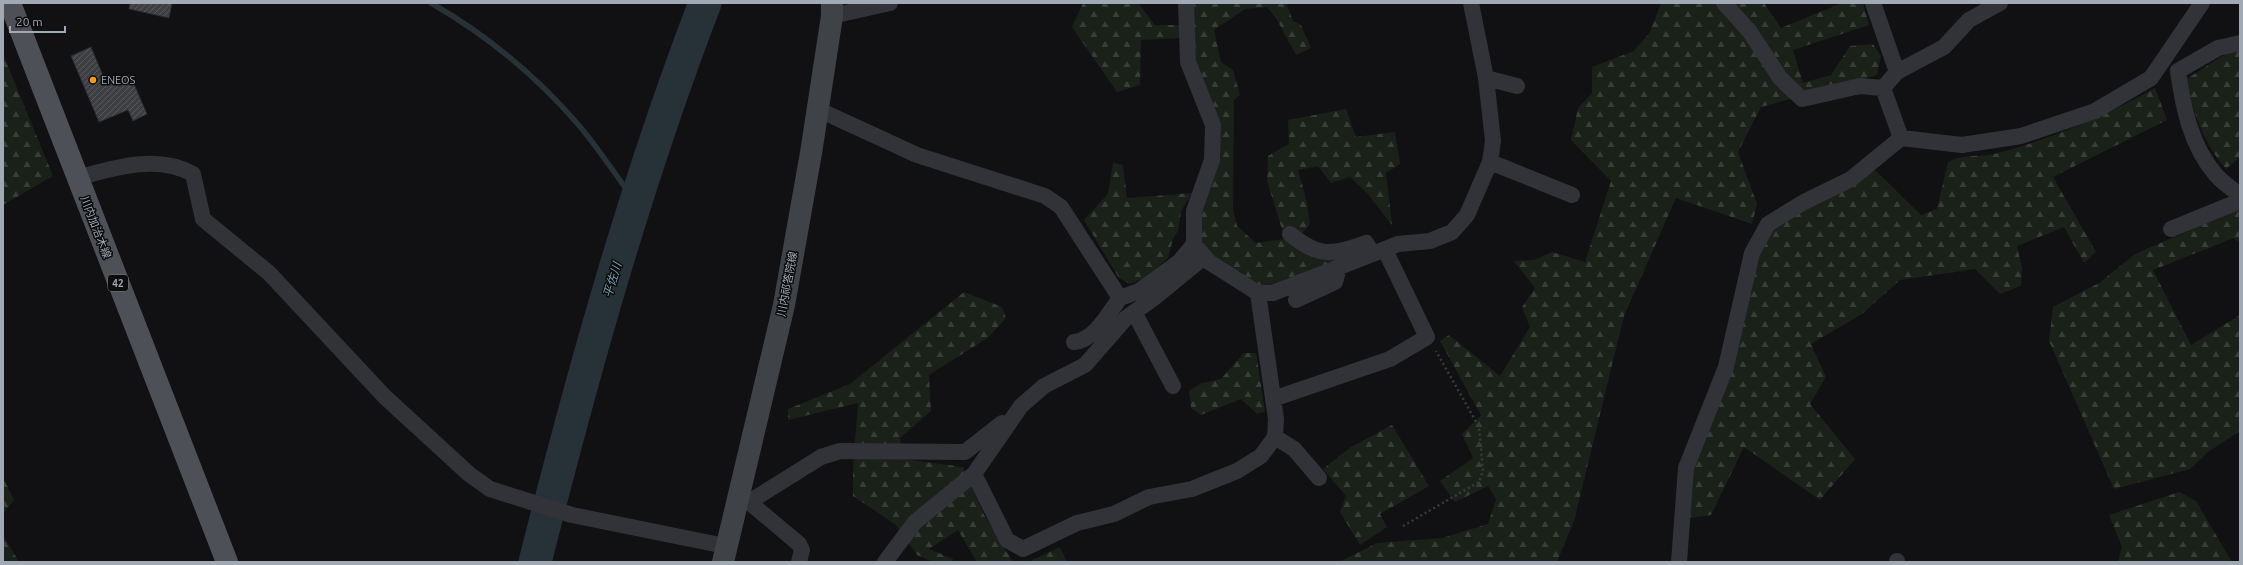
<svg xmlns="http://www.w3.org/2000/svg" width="2243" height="565" viewBox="0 0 2243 565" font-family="Ubuntu,'Noto Sans JP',sans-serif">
<defs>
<pattern id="forest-firs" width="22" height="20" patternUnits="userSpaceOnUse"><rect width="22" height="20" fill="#192119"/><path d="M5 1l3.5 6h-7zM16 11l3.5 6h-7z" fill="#373e38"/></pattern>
<pattern id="building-hatch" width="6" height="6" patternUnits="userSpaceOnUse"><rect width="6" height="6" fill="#3d3f43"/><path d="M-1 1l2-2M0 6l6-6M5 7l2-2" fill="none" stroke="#56585c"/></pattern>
</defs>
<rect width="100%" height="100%" fill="#111113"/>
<!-- forest -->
<path fill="url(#forest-firs)" d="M1083,3h55l17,22h26l1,13 -41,2 -1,45 -23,7 -45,-65z
M1190,3h96l7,18 8,4 10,23 -15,7 -20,-37 -9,-11 -22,2 -31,21 7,32 12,8 7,25 -6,5 -1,109 4,17 19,17 29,-4 -18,-58 1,-25 21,-12 -1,-24 58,-11 10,28 39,-5 5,32 -14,9 6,52 -25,-32 -17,-16 -19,6 -13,-17 -20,4 9,33 3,21 -11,13 42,25 -81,27 -47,-29 -15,-18v-33l18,-50 -19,-90 -8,-59z
M1661,3h103l17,25 61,-25h21l6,22 -76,25 10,33 28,-8 19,-29 23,-2 8,12 -4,19 -116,32 -23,45 19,52 -5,20 -76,-26 -52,118 -50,205 -17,41h-218l38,-19 65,-5 46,-14 8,-25 -8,-13 -33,16 -15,-21 33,-23 -11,-24 19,-19 -41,-74 9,-6 51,41 30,-49 -8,-20 13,-19 -21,-27 20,-1 18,-8 33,10 26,-81 -40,-41 7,-32 14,-15v-26l42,-16 16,-19z
M2240,50v107l-14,12c-23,-26 -32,-57 -41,-89l42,-27z
M3,54l50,122 -50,29z
M2155,88l12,32 -114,57 43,75 -12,11 -20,-36 -47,19 5,22 -1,18 -21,8 -25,-25 -75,11 -38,34 -51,30 15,33 -16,27 45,55 -35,41 -76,-53 -33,68 -22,3 4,-50 65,-211 15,-29 102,-58 46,45 16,-6 11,-47c17,-9 32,-4 50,-9 56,-15 107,-37 157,-65z
M1113,163l10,2 4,33 65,-5 -11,18 -3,20 -5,8 -5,19 -21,19 -17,7 -11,-6 -35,-58 24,-26z
M2240,208v35l-6,-5 -81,32 38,75 49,-30v116l-32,21 -18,17 -76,20 -65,-148 4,-34 46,-24 36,-29z
M964,292l38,15 4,11 -17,19 -60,38 2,36 -31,27 3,21 60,8 21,48 29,47h-36l-19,-32 -29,19 24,10 -1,3h-19l-16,-7 -21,-30 -43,-29v-27l5,-66 -70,17v-11l62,-25z
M1244,353h12l9,58 -8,3 -16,-15 -40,16 -10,-7 -2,-17 13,-8 19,-4z
M1392,425l37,61 -49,28 7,13 -27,18 -20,-33 6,-16 -23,-27 28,-22z
M3,477l11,23 -11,14z
M2179,492l17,9 36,61h-114l4,-15 -13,-32z
M3,535l16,27h-16z
M1060,547l7,15h-39z"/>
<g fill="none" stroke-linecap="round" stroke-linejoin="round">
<!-- stream -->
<path stroke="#263237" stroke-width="5.5" d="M431,3c54,31 104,72 145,119 22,25 40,54 60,80"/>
<!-- river -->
<path stroke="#263237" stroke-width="33" d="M535,562c48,-189 100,-377 170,-559"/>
</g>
<!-- building -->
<path fill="url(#building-hatch)" stroke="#2b2b2f" d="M130,3h42l-3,15 -40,-9z
M91,47l16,38 23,-10 17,39 -14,7 -5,-11 -29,12 -28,-66z"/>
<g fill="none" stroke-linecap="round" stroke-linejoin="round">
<!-- path -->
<path stroke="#373a3f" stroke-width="2.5" stroke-dasharray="2 3" stroke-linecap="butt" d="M1403,526l76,-44 4,-11 -4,-44 -43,-76"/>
<!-- street -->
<path stroke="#323338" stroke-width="16" d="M1471,3l15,75 31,8
M1724,3l26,29 30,46 22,21 58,-13 23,2 18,50
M1873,3l24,69
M832,16l58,-13
M2240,43l-22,5 -40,23c5,37 13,75 38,104 7,8 16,14 24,20
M1486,78l7,63 -3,21 82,33
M1883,88l14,-16 47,-25 25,-27 31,-17
M817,109l100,46 128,41 16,11 59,91 19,-7 40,-29 15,-18v-33l18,-51 1,-35 -25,-63 -2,-59
M77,178c37,-10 79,-24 116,-4l10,45 66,54 116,124 84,77 21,15 82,26 153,31
M2171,229l69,-28
M1290,234c29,24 42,21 76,9l7,11
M1198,249l11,13 49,31h15l125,-49 32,-3 22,-9 15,-17 23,-53
M1204,257l-50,41 -28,20 -41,47 -41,21 -23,20 -47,68 33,66 16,9 54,-26 37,-9 35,-17 43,-8 45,-18 24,-15 14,-19 1,-18 -18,-126
M1296,300l39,-18 4,-14
M1134,312l39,74
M1074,342c21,-2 34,-28 46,-44
M1273,399l117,-40 37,-22 -42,-87
M1275,437l19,12 25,29
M736,501l13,1 72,-45 19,-6 125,1 37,-29
M749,502l50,42 3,6 -3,12
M1897,561v1
M885,562l30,-40 59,-48
M1679,562l7,-94 40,-101 26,-114 16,-29 36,-22 47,-23 50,-41 61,7 59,-9 74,-25 56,-33 51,-75"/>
<!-- secondary -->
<path stroke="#3f4348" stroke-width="22" d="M723,562l61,-257 27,-152 21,-137v-13"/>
<!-- primary -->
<path stroke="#4d5157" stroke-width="22" d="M10,3l217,559"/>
</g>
<!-- markers -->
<circle fill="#ff981c" stroke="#0c0c0d" stroke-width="1.5" cx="93" cy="80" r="4"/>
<g text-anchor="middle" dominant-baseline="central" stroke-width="3" stroke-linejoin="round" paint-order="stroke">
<!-- shield labels -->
<rect fill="#0c0c0d" stroke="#747a83" stroke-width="1" x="108" y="275" width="20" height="16" rx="3"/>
<g font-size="10" font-weight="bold" fill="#a1a9b5">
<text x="118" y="283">42</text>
</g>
<!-- poi labels -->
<g font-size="11" fill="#a1a9b5" stroke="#0c0c0d" text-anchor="start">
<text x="101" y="80">ENEOS</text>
</g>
<!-- street labels -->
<g font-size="11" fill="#a1a9b5" stroke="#0c0c0d">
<text transform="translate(96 227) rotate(69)">川内加治木線</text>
<text transform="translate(787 284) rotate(-79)">川内祁答院線</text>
</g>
<!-- water labels -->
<g font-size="12" font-style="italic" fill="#749db3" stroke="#0c0c0d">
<text transform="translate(612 280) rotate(-73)">平佐川</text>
</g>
</g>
<!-- border -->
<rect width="2243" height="565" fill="none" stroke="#a1a9b5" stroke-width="8"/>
<!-- scale -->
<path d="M10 26v6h55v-6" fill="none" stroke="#a1a9b5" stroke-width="2"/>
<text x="16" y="26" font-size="12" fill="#a1a9b5" stroke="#0c0c0d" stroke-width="3" paint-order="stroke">20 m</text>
</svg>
